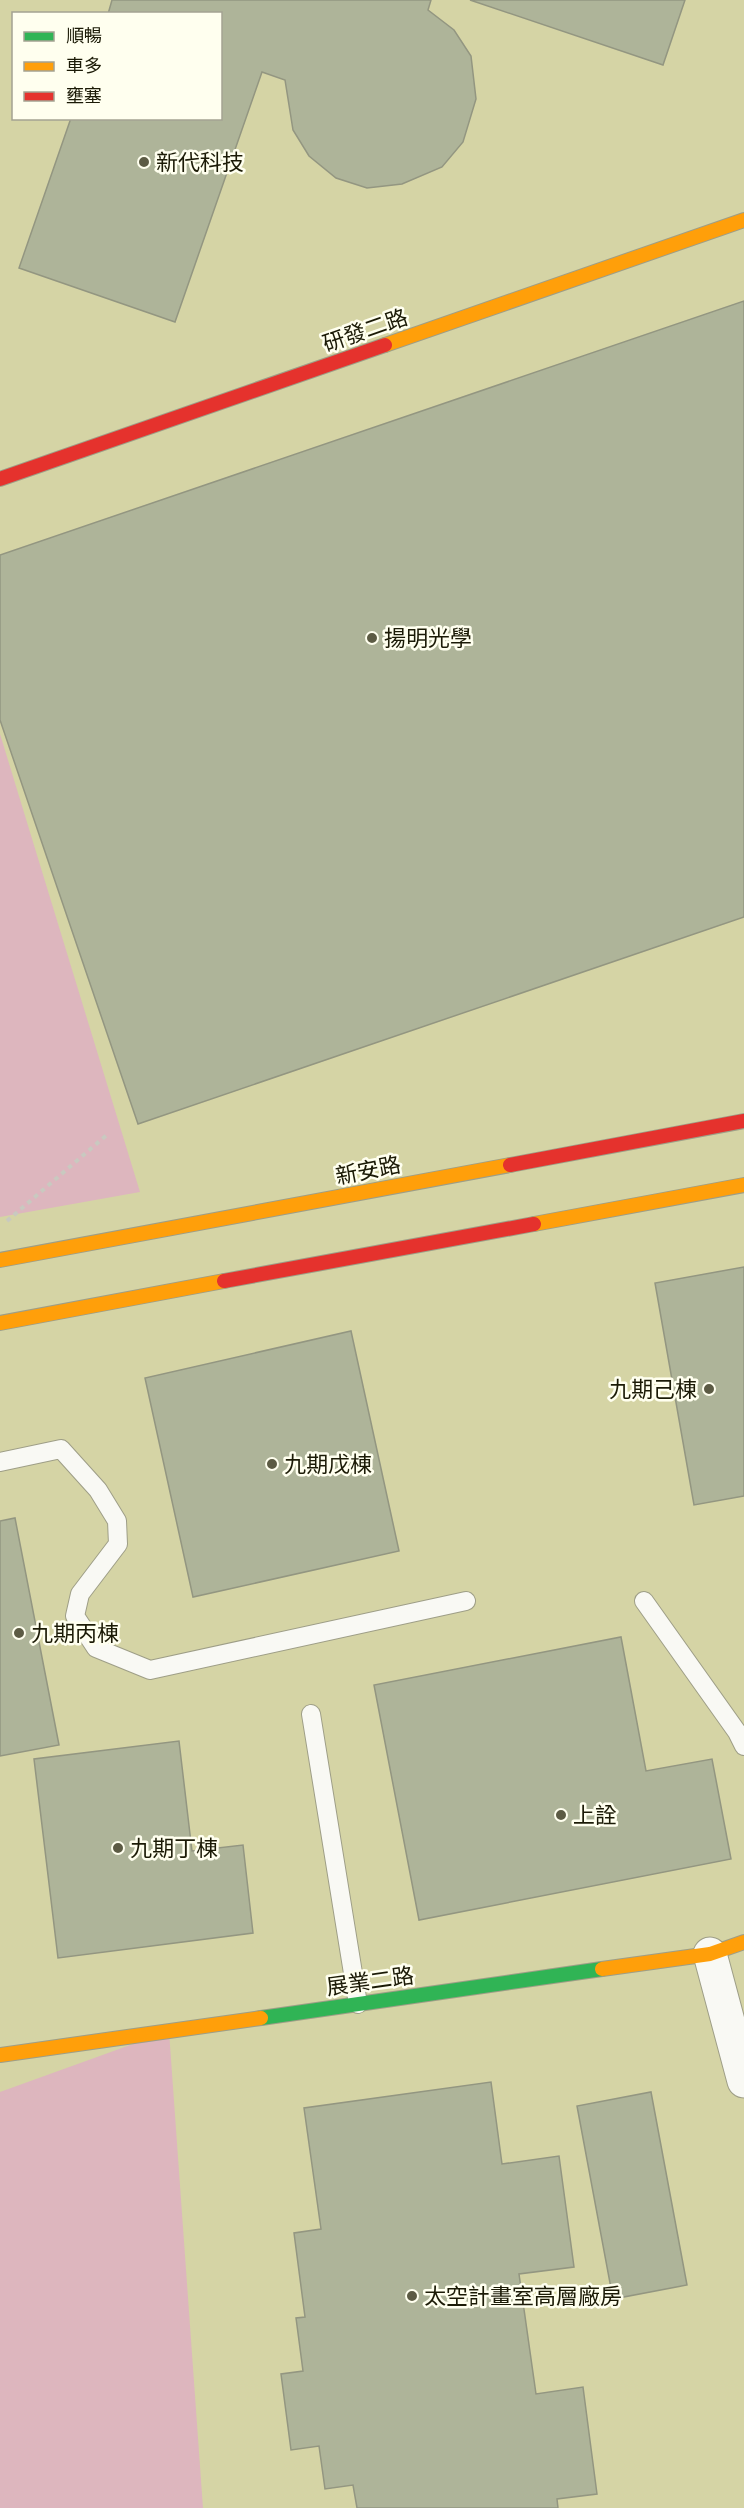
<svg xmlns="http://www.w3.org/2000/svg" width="744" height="2508" viewBox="0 0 744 2508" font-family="Jost,'Noto Sans TC',sans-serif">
<rect width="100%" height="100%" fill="#d4d4b7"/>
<!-- built -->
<path fill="#d5d4a5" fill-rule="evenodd" d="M0,0h744v2508h-744zM14,14h206v104h-206z"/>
<!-- green -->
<path fill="#ddb6be" d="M0,734l140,458 -140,25z
M169,2031l34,477h-203v-416z"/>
<!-- building -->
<path fill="#aeb499" stroke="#939681" stroke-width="1.5" d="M112,0h319l-3,10 26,20 17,26 5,43 -13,43 -21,25 -40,17 -35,4 -31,-10 -27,-22 -16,-26 -8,-50 -23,-8 -87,250 -156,-54 52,-150h149v-104h-112z
M470,0h215l-22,65z
M744,301v616l-606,207 -138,-404v-165z
M744,1267v229l-50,9 -39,-222z
M351,1331l48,220 -206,46 -48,-219z
M15,1518l44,227 -59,11v-235z
M621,1637l25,134 66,-12 19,100 -312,61 -45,-235z
M179,1741l13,110 51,-6 10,88 -195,25 -24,-199z
M491,2082l11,82 57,-8 15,111 -55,7 17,120 47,-7 14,107 -40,5 1,9h-201l-4,-23 -28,4 -6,-43 -28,4 -10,-76 22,-3 -7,-53 9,-1 -11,-84 27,-4 -17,-121z
M651,2092l36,193 -74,14 -36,-193z"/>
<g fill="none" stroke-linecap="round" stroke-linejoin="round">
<defs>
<path id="lane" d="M0,1462l61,-13 37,41 19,31 1,23 -38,50 -5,22 21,32 54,22 316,-69
M644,1601l93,131 7,14
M311,1714l47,290"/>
<path id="street" d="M710,1954l34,127"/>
<path id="fast" d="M261,2018l341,-49"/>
<path id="slow" d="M385,345l359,-125
M534,1224l210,-39
M0,1260l510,-95
M0,1323l224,-42
M602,1969l108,-15 34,-12
M0,2055l261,-37"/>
<path id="jam" d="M0,479l385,-134
M510,1165l234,-44
M224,1281l310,-57"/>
</defs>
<!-- lane casing -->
<use href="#lane" stroke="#9e9e87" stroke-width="20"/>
<!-- street casing -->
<use href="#street" stroke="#9e9e87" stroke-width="35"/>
<!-- fast casing -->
<use href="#fast" stroke="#9e9e87" stroke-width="16"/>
<!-- slow casing -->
<use href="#slow" stroke="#9e9e87" stroke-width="16"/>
<!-- jam casing -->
<use href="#jam" stroke="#9e9e87" stroke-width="16"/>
<!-- path -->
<path stroke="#c9c9c0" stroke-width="4" stroke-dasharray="4.5 4.5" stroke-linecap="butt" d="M7,1221l102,-88"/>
<!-- lane -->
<use href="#lane" stroke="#f9f9f4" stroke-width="18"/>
<!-- street -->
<use href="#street" stroke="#f9f9f4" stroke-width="33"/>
<!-- fast -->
<use href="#fast" stroke="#30b455" stroke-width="14"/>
<!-- slow -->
<use href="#slow" stroke="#ff9f0a" stroke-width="14"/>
<!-- jam -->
<use href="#jam" stroke="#e5322d" stroke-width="14"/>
</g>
<!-- markers -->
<g fill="#5c5b44" stroke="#ffffef" stroke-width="2">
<circle cx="144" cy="162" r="6"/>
<circle cx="372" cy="638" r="6"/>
<circle cx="709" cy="1389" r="6"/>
<circle cx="272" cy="1464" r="6"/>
<circle cx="19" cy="1633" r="6"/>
<circle cx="561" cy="1815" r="6"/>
<circle cx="118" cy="1848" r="6"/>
<circle cx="412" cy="2296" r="6"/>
</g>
<g text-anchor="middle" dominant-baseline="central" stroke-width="5" stroke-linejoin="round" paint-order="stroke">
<!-- poi labels -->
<g font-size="22" fill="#1b1a06" stroke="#ffffef" text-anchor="start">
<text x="156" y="162">新代科技</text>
<text x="384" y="638">揚明光學</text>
<text x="697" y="1389" text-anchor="end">九期己棟</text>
<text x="284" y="1464">九期戊棟</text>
<text x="31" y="1633">九期丙棟</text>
<text x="573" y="1815">上詮</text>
<text x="130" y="1848">九期丁棟</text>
<text x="424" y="2296">太空計畫室高層廠房</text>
</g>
<!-- street labels -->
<g font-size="22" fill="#1b1a06" stroke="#ffffef">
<text transform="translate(365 330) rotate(-19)">研發二路</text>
<text transform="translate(368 1170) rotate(-11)">新安路</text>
<text transform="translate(370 1981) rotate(-8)">展業二路</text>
</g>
</g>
<!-- legend -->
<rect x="12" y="12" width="210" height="108" fill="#ffffef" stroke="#a4a392" stroke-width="1.5"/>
<rect x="24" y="32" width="30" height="9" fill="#30b455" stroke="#a4a392" stroke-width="1.5"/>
<text x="66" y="42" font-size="18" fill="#1b1a06">順暢</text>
<rect x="24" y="62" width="30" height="9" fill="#ff9f0a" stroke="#a4a392" stroke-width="1.5"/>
<text x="66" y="72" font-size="18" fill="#1b1a06">車多</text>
<rect x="24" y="92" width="30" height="9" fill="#e5322d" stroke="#a4a392" stroke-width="1.5"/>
<text x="66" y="102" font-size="18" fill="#1b1a06">壅塞</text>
</svg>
